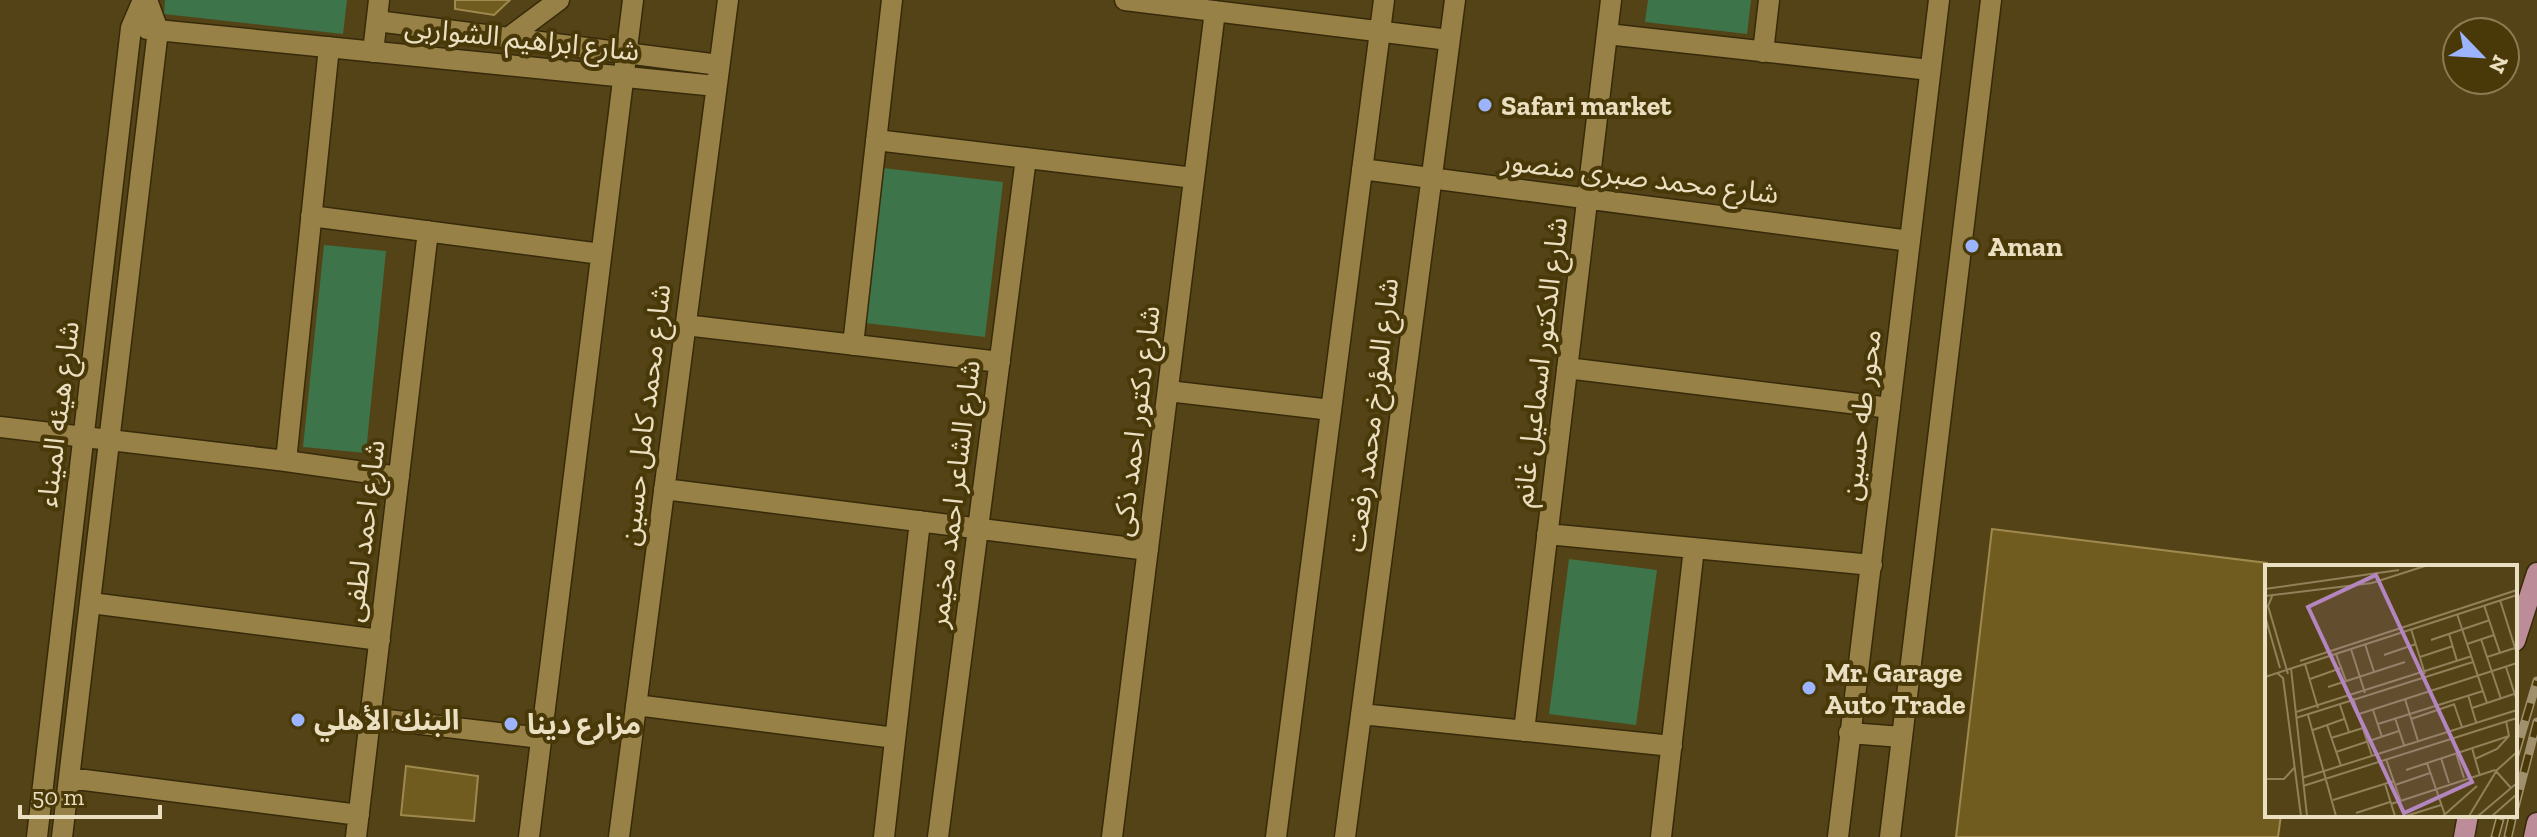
<svg xmlns="http://www.w3.org/2000/svg" width="2537" height="837" viewBox="0 0 2537 837" font-family="'Zilla Slab','Noto Sans Arabic',serif">
<rect width="100%" height="100%" fill="#544316"/>
<!-- green -->
<path fill="#3e7449" d="M165,0h182l-4,34 -179,-20z
M1648,0h103l-4,34 -102,-12z
M883,168l120,14 -18,155 -120,-14z
M324,245l62,6 -20,202 -63,-6z
M1569,559l88,11 -21,155 -87,-11z"/>
<!-- building -->
<path fill="#715c1f" stroke="#9f894e" stroke-width="2" d="M455,0h55l-16,15 -39,-6z
M1992,529l275,34v252h14l-3,22h-322z
M406,766l72,10 -4,45 -73,-6z"/>
<g fill="none" stroke-linecap="round" stroke-linejoin="round">
<defs>
<path id="minor" d="M1125,0l324,40
M377,21l342,44
M147,29l569,57
M1607,34l323,36
M508,38l51,-38
M373,52l6,-52
M1763,52l6,-52
M876,140l318,38
M1362,169l548,72
M311,216l290,38
M685,325l315,37
M853,345l39,-345
M1567,368l323,40
M1168,391l163,19
M0,427l286,34 113,16
M286,461l43,-414
M664,489l484,61
M1547,534l325,31
M91,603l289,37
M636,705l259,33
M1361,714l311,32
M370,718l171,20
M1524,731l87,-731
M1849,733l53,4
M69,778l290,37
M37,837l94,-809 12,-28
M62,837l96,-807 -11,-30
M356,837l72,-606
M529,837l104,-837
M619,837l109,-837
M884,837l36,-316
M938,837l88,-679
M1112,837l103,-826
M1276,837l108,-837
M1345,837l110,-837
M1661,837l33,-289
M1838,837l101,-837
M1890,837l101,-837"/>
<path id="major" d="M2515,641l22,-68
M2464,837l4,-22
M2534,837l3,-14"/>
</defs>
<!-- minor casing -->
<use href="#minor" stroke="#362a0a" stroke-width="23"/>
<!-- major casing -->
<use href="#major" stroke="#362a0a" stroke-width="23"/>
<!-- minor -->
<use href="#minor" stroke="#978146" stroke-width="20"/>
<!-- major -->
<use href="#major" stroke="#bc8c98" stroke-width="20"/>
<defs>
<path id="rail" d="M2515,755l22,-74
M2515,807l22,-85
M2495,837l6,-22
M2508,837l5,-22"/>
</defs>
<!-- rail casing -->
<use href="#rail" stroke="#a0916c" stroke-width="9"/>
<!-- rail -->
<use href="#rail" stroke="#493909" stroke-width="6" stroke-dasharray="18" stroke-linecap="butt"/>
</g>
<!-- markers -->
<g fill="#9bb4fd" stroke="#493909" stroke-width="3">
<circle cx="1485" cy="105" r="8"/>
<circle cx="1972" cy="246" r="8"/>
<circle cx="1809" cy="688" r="8"/>
<circle cx="298" cy="720" r="8"/>
<circle cx="511" cy="724" r="8"/>
</g>
<g text-anchor="middle" dominant-baseline="central" stroke-width="8" stroke-linejoin="round" paint-order="stroke">
<!-- street labels -->
<g font-size="28" fill="#ebdfc1" stroke="#493909">
<text transform="translate(522 39) rotate(6)">شارع ابراهيم الشواربى</text>
<text transform="translate(1640 177) rotate(7)">شارع محمد صبرى منصور</text>
<text transform="translate(1540 362) rotate(-83)">شارع الدكتور اسماعيل غانم</text>
<text transform="translate(58 414) rotate(-83)">شارع هيئه الميناء</text>
<text transform="translate(645 415) rotate(-83)">شارع محمد كامل حسين</text>
<text transform="translate(1372 415) rotate(-83)">شارع المؤرخ محمد رفعت</text>
<text transform="translate(1861 415) rotate(-83)">محور طه حسين</text>
<text transform="translate(1136 421) rotate(-83)">شارع دكتور احمد ذكى</text>
<text transform="translate(954 494) rotate(-83)">شارع الشاعر احمد مخيمر</text>
<text transform="translate(364 531) rotate(-83)">شارع احمد لطفى</text>
</g>
<!-- poi labels -->
<g font-size="28" font-weight="bold" fill="#ebdfc1" stroke="#493909" text-anchor="start">
<text x="1501" y="105">Safari market</text>
<text x="1988" y="246">Aman</text>
<text x="1825" y="672">Mr. Garage<tspan x="1825" dy="32">Auto Trade</tspan></text>
<text x="314" y="720">البنك الأهلي</text>
<text x="527" y="724">مزارع دينا</text>
</g>
</g>
<!-- overview -->
<g transform="translate(2265 565)">
<rect width="252" height="252" fill="#544316"/>
<path fill="none" stroke="#90815a" stroke-width="2" d="M0,24l134,-19M8,29l-5,12 20,68M0,31l107,-13 53,-17M235,35l17,54M219,40l16,48M192,49l30,89M0,51l15,52M146,64l14,45M184,69l8,27M216,74l20,60M166,75l59,-20M100,79l9,28M202,79l27,-9M86,84l14,44M71,89l10,27M119,90l32,-11M155,92l33,-11M222,92l28,-9M35,96l217,-71M40,99l13,44M241,102l11,34M26,103l16,148M12,108l6,5 18,138M0,112l252,-82M45,114l31,-11M63,122l77,-25M203,130l8,27M88,133l19,58M140,134l13,42M189,139l8,23M75,140l9,27M207,143l45,-15M108,145l9,27M31,147l176,-56M94,149l158,-51M43,150l28,101M31,153l177,-56M130,153l9,27M146,154l44,-15M113,159l105,-33M62,160l14,41M48,165l31,-11M66,173l32,-10M207,183l8,28M71,187l63,-21M191,188l8,25M176,193l8,25M121,194l15,43M210,194l22,-10 12,-13 -3,-15M162,198l18,52M141,205l103,-34M230,205l16,18M37,213l215,-68M0,214h19l11,-12M120,219l10,32M130,220l35,-12M38,221l214,-68M68,235l61,-19M126,239l104,-34M91,248l34,-11M141,251l35,-11M178,251l34,-30M204,251l28,-46 20,-18M213,251l39,-33M227,251l25,-22"/>
<path fill="#b386c0" fill-opacity="0.15" stroke="#b386c0" stroke-width="4" d="M111,10l96,207 -68,31 -96,-206z"/>
<rect width="252" height="252" fill="none" stroke="#ebdfc1" stroke-width="4"/>
</g>
<!-- north arrow -->
<g transform="translate(2481 56) rotate(115)"><circle r="38" fill="#493909" stroke="#8a7b53" stroke-width="2"/>
<path d="M0-6L14 30L0 20L-14 30Z" fill="#9bb4fd"/>
<text y="-12" font-size="22" font-weight="bold" text-anchor="middle" fill="#ebdfc1">N</text>
</g>
<!-- scale -->
<path d="M20 805v12h140v-12" fill="none" stroke="#ebdfc1" stroke-width="4"/>
<text x="32" y="805" font-size="24" fill="#ebdfc1" stroke="#493909" stroke-width="6" paint-order="stroke">50 m</text>
</svg>
